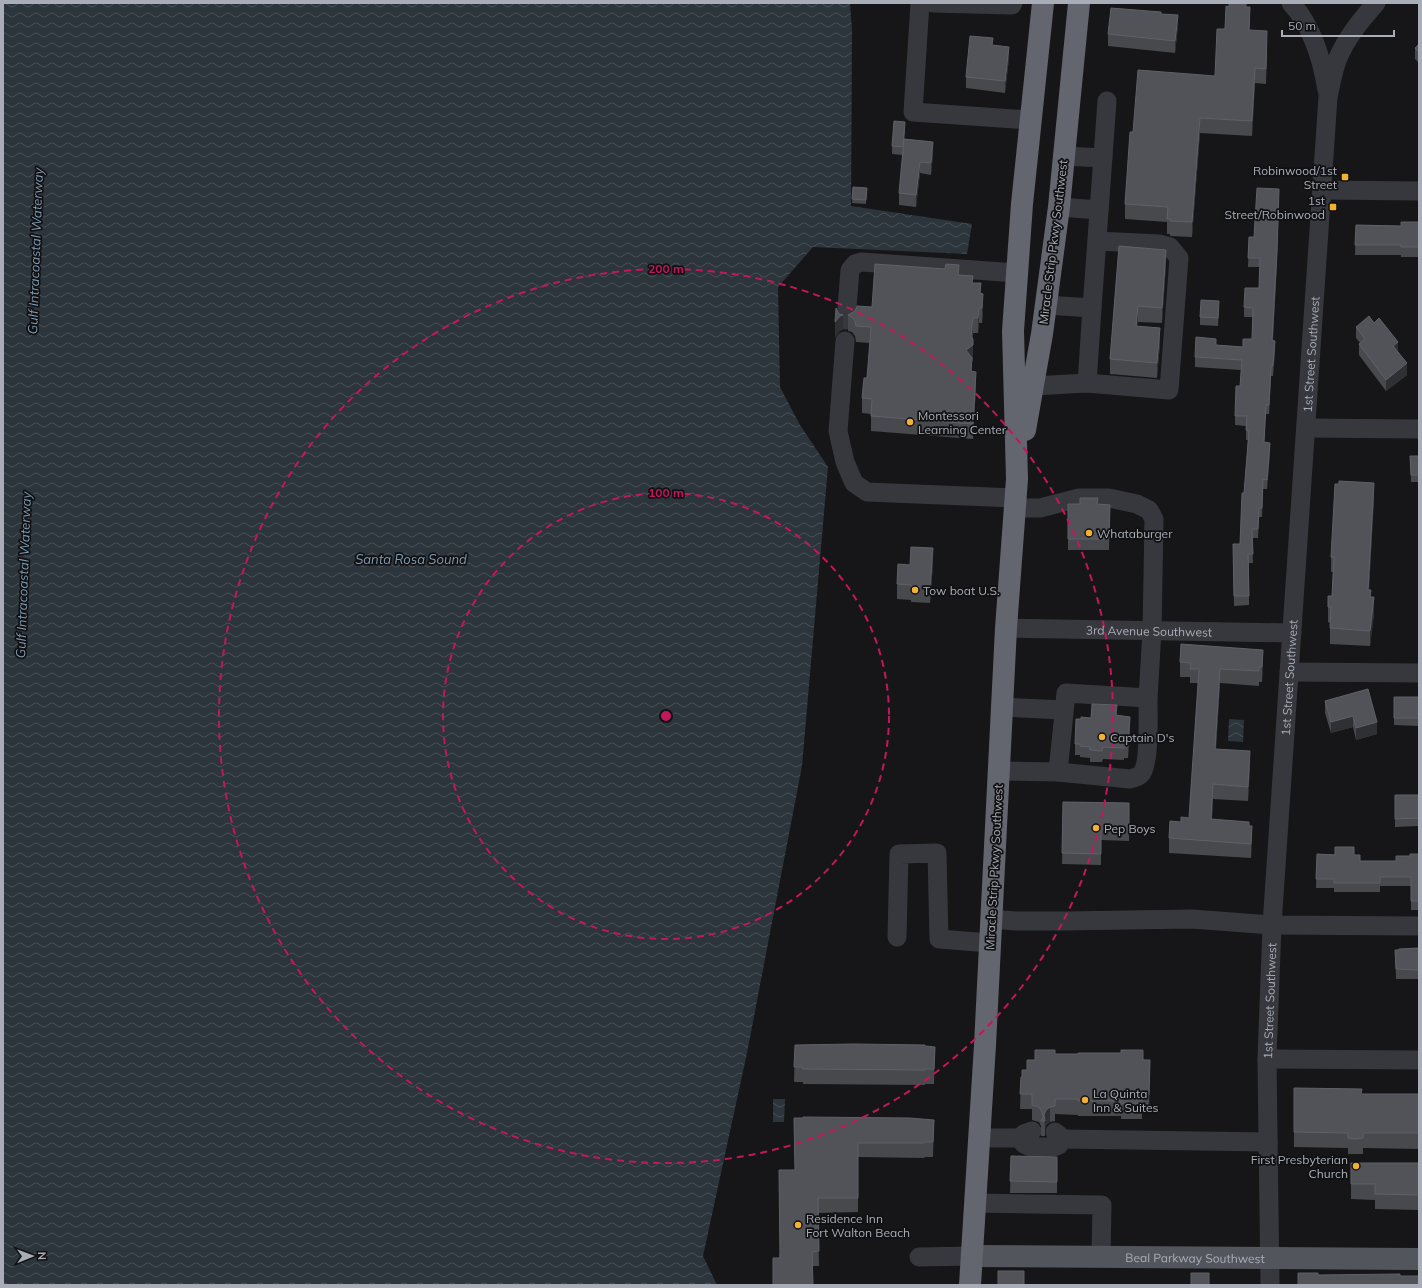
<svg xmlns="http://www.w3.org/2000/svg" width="1422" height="1288" viewBox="0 0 1422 1288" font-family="Mulish,sans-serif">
<defs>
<pattern id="water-waves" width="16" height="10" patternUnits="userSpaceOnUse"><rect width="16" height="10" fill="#2c353c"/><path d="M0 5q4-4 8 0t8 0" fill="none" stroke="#485056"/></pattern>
</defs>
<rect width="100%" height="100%" fill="#161618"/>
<!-- water -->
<path fill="url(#water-waves)" d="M3,3h847l2,27 -1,176 121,18 -5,30 -154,-7 -35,40 2,100 20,38 28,42 -26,299 -55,287 -44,203 14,29h-714z
M1229,719l15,1 -1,22 -15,-1z
M773,1099h12l-1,23h-11z"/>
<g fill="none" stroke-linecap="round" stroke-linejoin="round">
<!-- minor -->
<g stroke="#37383d" stroke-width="19">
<path d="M920,3l-7,109 117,8"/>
<path d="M933,3l79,2 1,-2"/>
<path d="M1291,3c21,23 31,56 36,87"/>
<path d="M1064,156l39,2"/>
<path d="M1322,190l97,1"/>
<path d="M1059,207l40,3"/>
<path d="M1046,305l46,3 15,-207"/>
<path d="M846,320l4,-50 5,-6 7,-2 155,11"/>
<path d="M845,341l-7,90 7,31 9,21 13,9 148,6"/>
<path d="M1087,383l5,-75"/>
<path d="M1033,386l54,-3 82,7 10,-132 -9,-11 -11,-3 -62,-3"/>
<path d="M1306,428l113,1"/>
<path id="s1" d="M1006,628l286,5"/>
<path d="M1289,672l130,1"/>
<path d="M1002,707l62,3"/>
<path d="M999,771l59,1 8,-79 82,5 4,-67 2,-112 -5,-9 -12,-6 -28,-6h-30l-39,10h-25"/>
<path d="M1058,772l72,7c3,-1 9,-2 11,-5 9,-9 7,-62 7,-76"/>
<path d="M991,919l25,2h48l128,-2 80,6 147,1"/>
<path d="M897,937l2,-83 38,-1 2,86 51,4"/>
<path d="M1267,1059l152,1"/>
<path d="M1032,1131l-8,3 -5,4 5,6 7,3h23l5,-2 3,-6 -3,-4 -4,-3"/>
<path d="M979,1138h40"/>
<path d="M1062,1139l206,3"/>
<path d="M975,1203l127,2 -1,52"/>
<path d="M919,1257l53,-1"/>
<path id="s2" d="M1270,1285l-3,-226 5,-134 56,-828c3,-13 5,-27 10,-39 9,-21 23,-38 38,-55"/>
</g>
<!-- major -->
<path stroke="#53555c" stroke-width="22" id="s3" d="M972,1256l447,3"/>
<!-- highway -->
<path stroke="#63666e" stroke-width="22" d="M1025,430l17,-96 17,-127 20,-204
M970,1285l15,-240 21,-417 11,-149 -4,-148 9,-127 21,-201"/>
</g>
<!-- wall -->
<path fill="#47494d" d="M1229,7h17l4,16 -1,8 18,15 -1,38 -11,-1 -3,53 -52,-3 -8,104 -22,-1v-2h-3v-12l-42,-3v-15l8,-72 82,-56z
M1178,27l-3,26 -67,-7v-12z
M1419,44v19l-4,-4v-11z
M993,45l16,13 -4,35 -39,-5v-11z
M905,130l-1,9 29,15 -2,21 -11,-2 -4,34 -17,-2v-12l4,-38 -11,-1v-8z
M853,187l14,1 -1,16 -14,-1z
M1419,222v35h-18v-2h-46l1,-30 45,1z
M1249,237l28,24 -4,80 2,9 -2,26h-2l-2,38h-3l-2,28 6,10 -3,37h-4l-1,28h-3l-1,21h-6l1,25h-4v42l-15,1 -1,-62h7l8,-104h-2v-14l-11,-1v-9l5,-30 1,-16 -46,-3v-10l21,-12 27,2 9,-8 1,-22h-9v-10l15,-19 1,-21h-12z
M1119,246l47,19 -4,58 -24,-1 -1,4 23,17 -3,35 -47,-4v-15z
M959,275l14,8 8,10 2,16 -1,14h-3l-1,10h-5v27l-1,1v10l4,16 -3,52 -102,-8v-17l-9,-1v-15l5,-20 3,-35 -14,-1 -1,-6 -3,-4 -4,-1v-16z
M1219,309l-1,17 -18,-1v-8z
M1356,327l42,26 9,22 -21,16 -27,-36v-11l1,-1 -4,-5z
M1410,456h9v26h-8z
M1374,498l-5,92 5,23 -4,33 -40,-2v-21l-2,-1v-15l4,-11 1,-24h-2v-15z
M1068,504l42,1 -1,45h-41z
M933,564l-3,39 -19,-1v-2l-14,-1v-15l13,-19z
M1180,662l83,2 -1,18h-3v4l-39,-3 -4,66 34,16 -2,36 -35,-2 -1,20 37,7 3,14 -1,18 -82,-5v-15l20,-20 9,-135h-8v-6h-10z
M1368,689l9,45 -21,6 -3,-13 -22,6 -6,-20v-12z
M1394,697h25v29l-25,-1z
M1117,716l13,13 -2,29h-4v2l-21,-1 -1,3h-12v-4l-10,-1v-2h-5v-11l6,-25z
M1395,795h24v31l-24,1z
M1063,802l66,1v38l-28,-1v25l-39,-1z
M1317,854l37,1 6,6h36l23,-7v56h-8v-24h-31v6h-46v-4h-18z
M1419,948v31h-23l-1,-29z
M795,1045l140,2 -1,37h-9v1l-122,-1v-2h-9z
M1055,1054l95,6 -1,50h-7v9h-21v-3h-43v-1l-23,-1v7l-5,1 -4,3 -1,4v7h-4v-10l-2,-4 -7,-2v-11h-12l1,-32h1l13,-17z
M1294,1088l68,6h57v55l-56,-1v6h-15v-6l-54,-1z
M794,1118l140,2 -1,37h-8l-1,1 -66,-1v55l-40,1 1,53h-6l-34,-8 16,-88z
M1011,1156l46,1v36h-47z
M1351,1163h68v47l-44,-1v-9l-24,-1z"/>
<!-- shaded-wall -->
<path fill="#2f3033" d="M1178,15v12l-3,26v-12z
M1267,31v15l-1,38v-15z
M1009,47v11l-4,35v-12z
M1255,68v15l-3,53v-15z
M1200,118v15l-8,104v-15z
M933,142v12l-2,21v-12z
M920,162v11l-4,34v-12z
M1279,198l-2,63 -5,89v-10z
M1166,250v15l-4,58v-15z
M983,294v15l-1,14v-15z
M1138,306v16l-2,19v-15z
M979,308v15l-1,10v-15z
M843,315v15l-3,1 -5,7v-16l5,-6z
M973,317l-1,28 1,-6v21l-1,1v12l-1,13 -5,-36 5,-13z
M1160,328v15l-3,35v-15z
M1275,341v9l-2,26v-10z
M1398,342v12l-5,-8z
M1407,363v12l-21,16v-11z
M1271,366v10l-2,38v-9z
M976,372v15l-3,52v-15z
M1270,443v9l-3,37v-9z
M1263,479v10l-1,28v-9z
M1374,483v15l-6,107v-15z
M933,548v16l-3,39v-15z
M1374,597v16l-4,33v-15z
M1263,650v14l-1,18v-15z
M1220,669v14l-5,80v-14z
M1353,716v11l-22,6v-11z
M1130,717v12l-2,29v-11z
M1377,722v12l-21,6v-12z
M1250,751v14l-2,36v-14z
M1213,784v15l-2,35v-15z
M1252,826v14l-1,18v-14z
M1050,1107v15l-4,3 -1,4 -1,-14 2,-5z"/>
<!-- building -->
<path fill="#525359" stroke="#5f6168" d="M1229,3h17v4h4l-1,23 18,1 -1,38 -11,-1 -3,53 -52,-3 -8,104 -22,-1v-2h-3l1,-12 -43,-3 5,-72h3l5,-62 77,6 2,-47h8l1,-23 3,1z
M1111,8l50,4v2l17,1 -3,26 -67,-7z
M970,36l23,2 -1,7 17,2 -4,34 -39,-4z
M1419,44v8l-4,-4z
M894,121l11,1 -2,25 -11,-1z
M904,139l29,3 -2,21 -11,-1 -4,33 -17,-2z
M853,187l14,1 -1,12 -14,-1z
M1257,188l22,1 -2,63 -5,88 3,1 -2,25h-2l-2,39h-3l-2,37 6,1 -3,37 -4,-1 -1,29h-3l-1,21h-6l1,25h-5l1,42h-15l-1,-52h7l2,-51h2l5,-62 -3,-1 1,-14h-12l1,-30h4l2,-26 -47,-3 1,-20 20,2v6l27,2v-8h9l1,-31 -9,-1 1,-19h14l1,-30h-12l1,-21h5z
M1401,222h18v25h-18v-2h-46l1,-20 45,1z
M1119,246l47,4 -4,58 -24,-2 -2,20 24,2 -3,35 -47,-4z
M875,264l70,5 1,-5 13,1 -1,10 15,1 -1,7h9l-1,10 3,1 -1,14h-3l-1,10 -5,-1 -2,20 2,2v6l-7,5 6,8 -1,13 5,1 -3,52 -102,-8 1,-17 -10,-1 2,-20h3l4,-51 -15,-1 -1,-5 -3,-4 -4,-2 7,-4 2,-5 15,1z
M1201,300l18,1 -1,17 -18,-1z
M836,308l3,6 4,1 -3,1 -5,6z
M1369,316l5,7 5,-5 19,24 -5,4 14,17 -21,17 -27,-36 6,-5 -9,-12z
M1410,456h9v19h-8z
M1339,481l35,2 -6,107h3l-1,7h4l-4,34 -40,-3 1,-21h-3v-11h4l2,-39h-3l4,-73h4z
M1080,498h18l-1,6 13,1 -1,34h-41v-35h12z
M911,547l22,1 -3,40 -19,-2v-1l-14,-1 1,-20 12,1z
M1181,644l82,6 -1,17h-3v4l-39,-2 -5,80 35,2 -2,36 -35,-3 -2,35 38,3v4h3l-1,18 -82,-6 1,-17 11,1v-5l8,1 10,-149h-9l1,-6 -11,-1z
M1368,689l9,33 -21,6 -3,-12 -22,6 -6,-21z
M1394,697h25v21h-25z
M1092,704l25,1 -1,10 14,2 -2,30h-4v1l-21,-1 -1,4 -12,-1v-3l-10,-1v-2h-5l1,-25h5v-2l10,1z
M1395,795h24v23l-24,1z
M1063,802l66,1v27l-28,-1v25l-39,-1z
M1335,847h19v8h6v6h36v-5h14v-2h9v47h-8v-24h-31v6h-46v-4h-18l1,-25 18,1z
M1419,948v22l-23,-1 -1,-19h4v-1z
M854,1044l71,1v1l10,1 -1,22h-9v1l-122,-1v-2h-9l1,-22z
M1035,1050h20v4h23v-1h43v-3h22v10h7l-1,35h-7v9h-21v-3h-43v-2h-23v7l-5,1 -4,3 -2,5 1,6h-4l2,-4 -1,-5 -3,-5 -7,-2v-11h-12l1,-17h1v-7h5v-10h8z
M1294,1088l68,1 -1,5h58v39h-56v5l-8,1 -7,-1v-5l-54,-1z
M803,1117l107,1 24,2 -1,22h-8l-1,1h-66v55h-40l1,53 -7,1 1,33h-40v-27h7l-1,-88h16l-1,-52h9z
M1011,1156l46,1v25l-47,-1z
M1351,1163h68v32l-44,-1v-10h-24z
M998,1271h26v14h-26z
M1191,1273h18v12h-18z
M1298,1273h20v2l82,-1v2h19v9h-121z"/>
<!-- distance rings -->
<g fill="none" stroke="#c2185b" stroke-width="2" stroke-dasharray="7 5">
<circle cx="666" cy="716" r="223"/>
<circle cx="666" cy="716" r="447"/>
</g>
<!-- markers -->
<g fill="#f2b134" stroke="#111113" stroke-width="1.5">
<rect x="1341" y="173" width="8" height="8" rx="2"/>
<rect x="1329" y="203" width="8" height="8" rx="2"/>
<circle cx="910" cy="422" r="4"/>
<circle cx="1089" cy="533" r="4"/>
<circle cx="915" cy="590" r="4"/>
<circle cx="1102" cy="737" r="4"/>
<circle cx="1096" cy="828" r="4"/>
<circle cx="1085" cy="1100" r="4"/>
<circle cx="1356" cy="1166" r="4"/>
<circle cx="798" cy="1225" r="4"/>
</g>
<g text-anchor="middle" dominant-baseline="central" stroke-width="3.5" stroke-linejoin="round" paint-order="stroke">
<!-- poi labels -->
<g font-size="12" fill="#a8adb8" stroke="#111113" text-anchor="start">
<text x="1337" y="170" text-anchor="end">Robinwood/1st<tspan x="1337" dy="14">Street</tspan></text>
<text x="1325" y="200" text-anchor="end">1st<tspan x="1325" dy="14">Street/Robinwood</tspan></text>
<text x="918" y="415">Montessori<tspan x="918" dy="14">Learning Center</tspan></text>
<text x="1097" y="533">Whataburger</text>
<text x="923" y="590">Tow boat U.S.</text>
<text x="1110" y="737">Captain D's</text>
<text x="1104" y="828">Pep Boys</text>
<text x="1093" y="1093">La Quinta<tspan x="1093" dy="14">Inn &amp; Suites</tspan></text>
<text x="1348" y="1159" text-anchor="end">First Presbyterian<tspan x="1348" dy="14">Church</tspan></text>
<text x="806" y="1218">Residence Inn<tspan x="806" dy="14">Fort Walton Beach</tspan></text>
</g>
<!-- street labels -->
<g font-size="12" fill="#a8adb8" stroke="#111113">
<text transform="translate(1053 242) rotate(-83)">Miracle Strip Pkwy Southwest</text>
<text stroke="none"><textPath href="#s2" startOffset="932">1st Street Southwest</textPath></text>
<text stroke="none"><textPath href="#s1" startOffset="143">3rd Avenue Southwest</textPath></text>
<text stroke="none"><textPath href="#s2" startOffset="608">1st Street Southwest</textPath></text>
<text transform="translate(994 867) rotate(-87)">Miracle Strip Pkwy Southwest</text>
<text stroke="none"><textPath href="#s2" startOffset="284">1st Street Southwest</textPath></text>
<text stroke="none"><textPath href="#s3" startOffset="223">Beal Parkway Southwest</textPath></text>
</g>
<!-- water labels -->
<g font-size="13" font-style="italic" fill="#7f9bb3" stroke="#111113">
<text transform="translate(35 251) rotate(-88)">Gulf Intracoastal Waterway</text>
<text x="411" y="559">Santa Rosa Sound</text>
<text transform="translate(23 575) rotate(-88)">Gulf Intracoastal Waterway</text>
</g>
</g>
<circle cx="666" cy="716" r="6" fill="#c2185b" stroke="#111113" stroke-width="2"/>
<g font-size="12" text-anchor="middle" font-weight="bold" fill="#c2185b" stroke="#111113" stroke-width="3.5" stroke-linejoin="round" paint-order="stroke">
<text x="666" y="273">200 m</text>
<text x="666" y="497">100 m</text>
</g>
<!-- border -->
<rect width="1422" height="1288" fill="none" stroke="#a8adb8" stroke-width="8"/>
<!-- north arrow -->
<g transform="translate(32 1256) rotate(89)" stroke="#111113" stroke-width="3" paint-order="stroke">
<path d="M0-3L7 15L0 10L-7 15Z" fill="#a8adb8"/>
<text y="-6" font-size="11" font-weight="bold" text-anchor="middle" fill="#a8adb8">N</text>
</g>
<!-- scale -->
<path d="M1282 30v6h112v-6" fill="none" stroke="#a8adb8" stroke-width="2"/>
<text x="1288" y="30" font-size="12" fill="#a8adb8" stroke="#111113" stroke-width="3" paint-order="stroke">50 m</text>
</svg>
